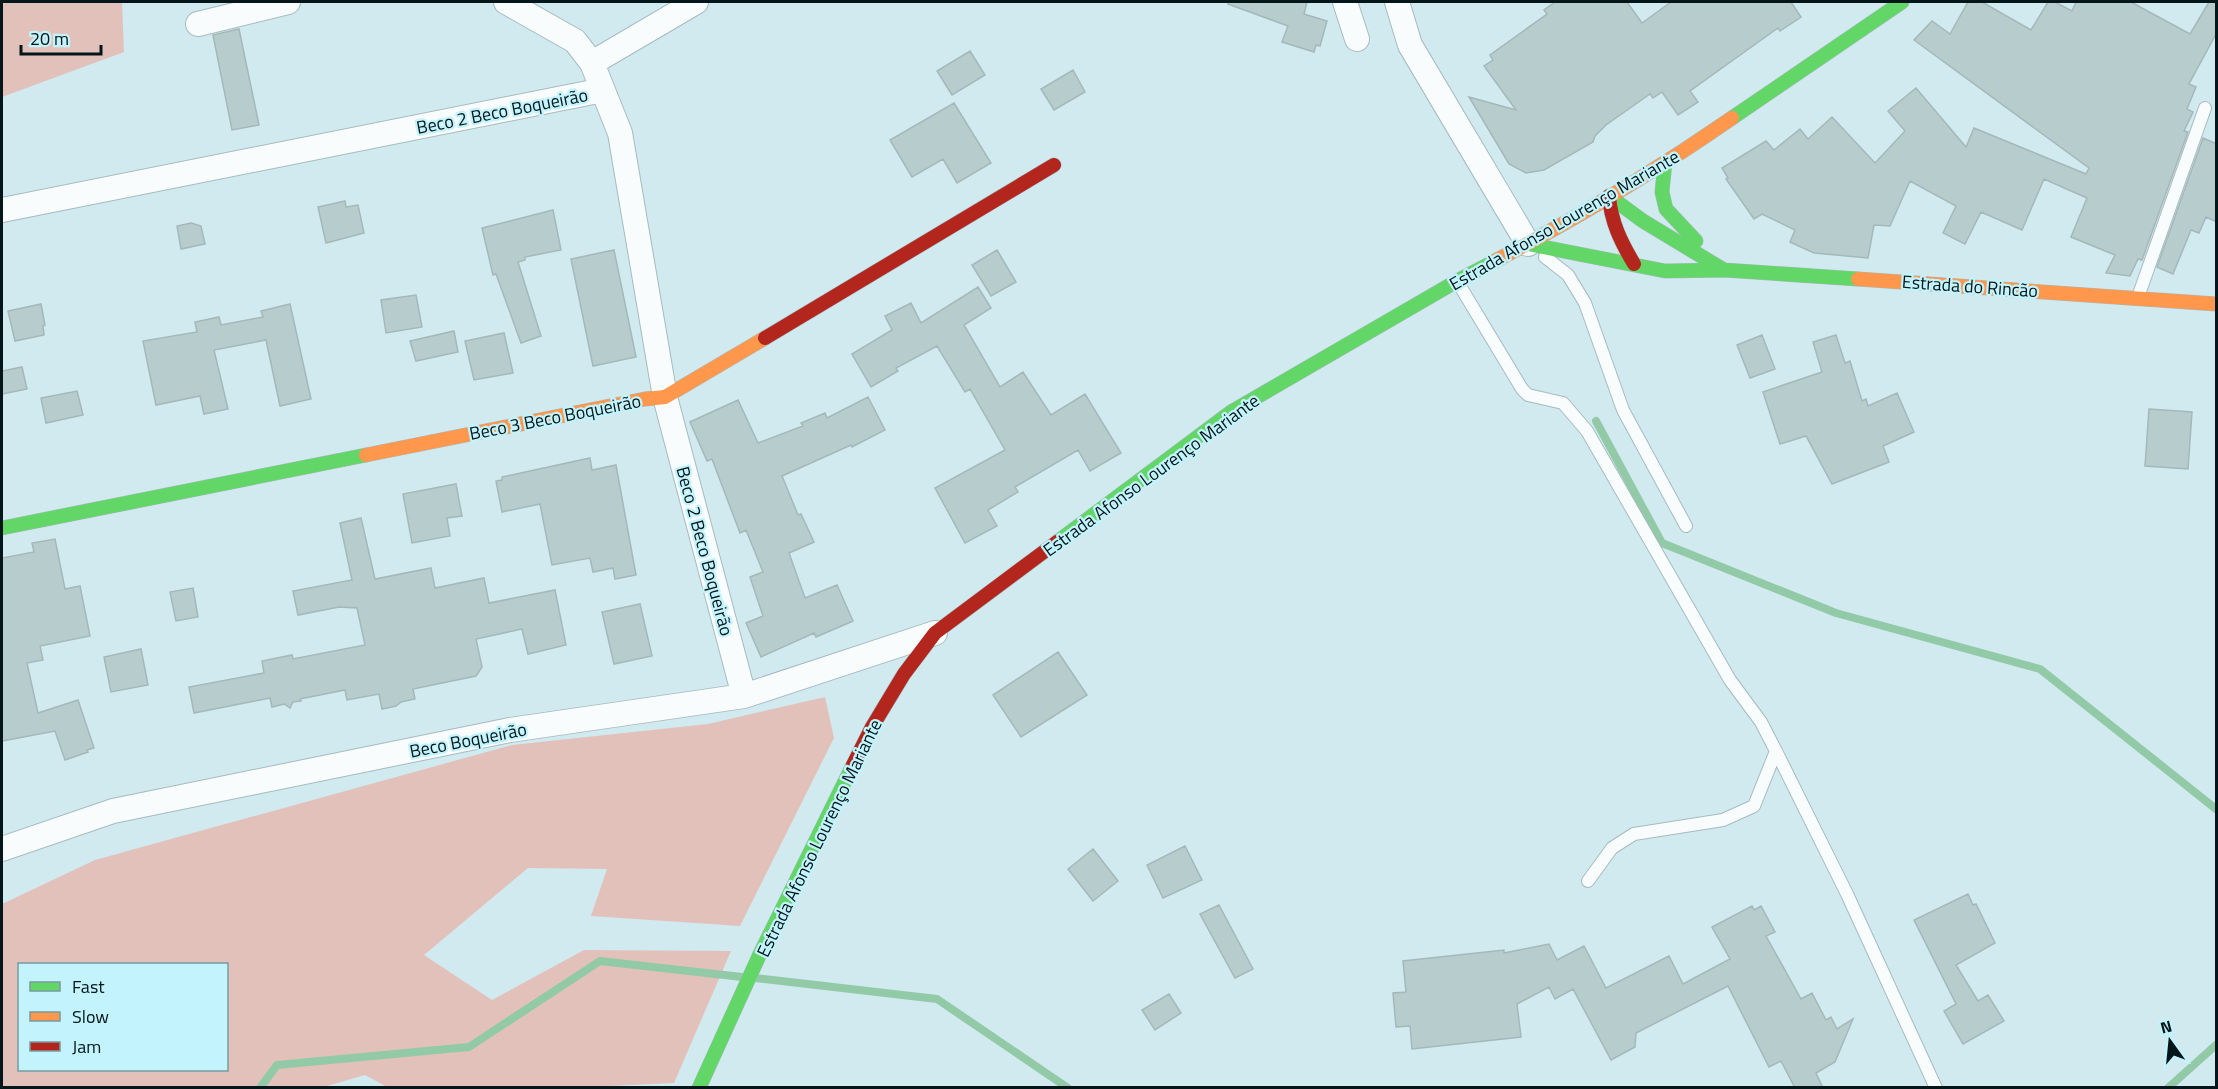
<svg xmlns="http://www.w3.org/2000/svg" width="2218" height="1089" viewBox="0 0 2218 1089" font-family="'Titillium Web',sans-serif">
<rect width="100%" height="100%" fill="#d0eaef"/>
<!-- green -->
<path fill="#e3c1bb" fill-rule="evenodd" d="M2,2h120l2,50 -122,45z
M825,697l9,41 -94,188 -149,-10 16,-47 -79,-1 -104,87 68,45 92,-50 147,1 -57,132 -109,5h-176l-24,-13 -45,13 -318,-1v-183l93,-44 417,-115 196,-21zM20,964h206v106h-206z"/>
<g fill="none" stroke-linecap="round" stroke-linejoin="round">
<!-- stream -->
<path stroke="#92caa7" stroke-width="8" d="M1596,421l66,122 174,70 204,56 176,140
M755,978l182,21 131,89
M260,1088l17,-23 192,-18 131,-86 142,16
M2168,1088l48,-43"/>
</g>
<!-- building -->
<path fill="#b7cccd" stroke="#a4b8ba" stroke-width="1.5" d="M1229,2h78l-3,12 23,7 -7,25 -4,-1 -2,7 -32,-10 6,-16 -60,-22z
M1555,2h72l15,21 29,-21h120l10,15 -21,14 -2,-3 -88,63 8,11 -20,13 -16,-23 -9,6 -3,-4 -44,31 -11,11 -2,6 -49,28 -18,3 -17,-9 -40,-67 47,13 -32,-44 9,-6 -3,-5 57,-41 -3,-4z
M1968,2h14l49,28 17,-28h7l17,9 4,-9h55l59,32 19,-32h8v30l-28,52 7,3 -9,22 6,3 -9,19 4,1 -46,128 -4,-1 -8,17 -24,-3 9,-18 -44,-18 16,-39 -43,-19 -22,51 -41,-18 -16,32 -22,-11 13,-27 -46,-25 -20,45 -16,-1 -6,33 -54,-5 -24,-11 5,-12 -33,-16 -8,5 -28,-40 2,-1 -6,-10 44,-27 8,9 26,-21 8,10 24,-22 43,46 30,-32 -17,-20 28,-23 50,59 8,-19 112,46 3,-6 -175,-128 18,-19 18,13z
M239,29l20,96 -27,5 -19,-95z
M970,51l15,24 -33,20 -15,-24z
M1073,70l12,22 -31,18 -13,-21z
M954,103l37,60 -34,20 -14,-24 -31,18 -22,-37z
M2203,138l14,6v78l-11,-5 -7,16 -8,-3 -18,44 -16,-7z
M345,201l1,6 12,-2 6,28 -38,10 -8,-36z
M553,210l8,40 -36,7v3l-7,2 23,74 -20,7 -25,-69 -3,1 -11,-47z
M191,223l10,3 4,18 -24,5 -4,-23z
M614,250l22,107 -43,9 -22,-107z
M997,250l19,32 -25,14 -19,-31z
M978,287l13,21 -27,17 36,62 23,-15 28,43 34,-21 36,59 -31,18 -12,-21 -63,37 3,5 -30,18 9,16 -32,17 -30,-55 70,-38 -35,-61 -5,3 -28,-46 -41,22 2,3 -27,16 -19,-33 40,-24 -7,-14 26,-13 10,20z
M416,295l6,32 -36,6 -5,-33z
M41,304l4,21 -2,1 1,9 -29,6 -7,-30z
M290,304l21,95 -31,7 -14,-66 -52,10 14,59 -24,5 -4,-18 -44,9 -13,-64 54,-9 -2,-10 24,-5 2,8 42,-8 -2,-6z
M454,331l4,21 -42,9 -6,-20z
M504,333l9,40 -39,7 -9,-39z
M1762,335l13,34 -25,9 -13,-33z
M1836,335l9,28 5,-2 12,40 4,-2 2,7 29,-13 17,39 -31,14 6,16 -57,22 -26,-48 -26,8 -17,-52 59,-20 -9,-30z
M22,367l5,22 -25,5v-23z
M77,391l6,24 -37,8 -5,-25z
M868,397l17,33 -33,17 -1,-2 -69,31 16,39 3,-1 13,28 -25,11 16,45 32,-13 16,36 -37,16 -2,-4 -53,24 -15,-34 17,-7 -13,-39 13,-5 -17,-42 -6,3 -28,-74 -5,2 -17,-39 48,-22 20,43 45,-17 -2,-3 24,-10 2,5z
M2149,409l43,3 -4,57 -43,-3z
M590,458l2,12 24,-5 20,110 -21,4 -2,-11 -20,4 -3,-14 -38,7 -12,-61 -38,8 -6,-31 6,-1v-3z
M456,484l6,32 -15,2 3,18 -38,7 -9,-49z
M361,518l14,61 56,-11 4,20 49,-10 5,25 66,-13 11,55 -38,9 -6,-25 -46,10 6,28 -6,9 -63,13 2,10 -14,3 -5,4 -14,3 -3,-15 -32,6 -2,-10 -45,9 1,2 -8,1 -3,6 -6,-4 -12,3 -2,-9 -76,15 -5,-26 75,-14 -2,-12 30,-6 1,4 72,-14 -8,-37 -18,-1 -41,8 -5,-24 59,-11 -12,-57z
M55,539l10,50 15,-3 10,50 -50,10 3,14 -16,3 11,50 40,-13 16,48 -7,2 1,2 -23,8 -10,-29 -53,10v-183l32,-6 -2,-9z
M193,588l5,29 -22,4 -6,-29z
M640,604l12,52 -38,8 -12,-52z
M141,649l7,36 -37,7 -7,-35z
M1058,652l29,43 -66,42 -28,-42z
M1185,846l17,34 -39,18 -16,-33z
M1093,849l25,32 -25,20 -25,-32z
M1968,894l5,11 3,-1 19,39 -39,22 22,36 10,-6 16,26 -41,23 -19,-33 12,-7 -42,-84z
M1219,905l34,64 -18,9 -35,-64z
M1752,906l2,4 7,-4 14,26 -9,4 35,63 11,-6 14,27 5,-3 6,12 16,-10 -18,43 -19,11 7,15h-28l-14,-27 -12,6 -41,-81 -92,47 -1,14 -24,13 -38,-71 -18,10 -6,-12 -32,17 4,33 -109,12 -2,-23 -14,1 -3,-34 13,-1 -3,-31 101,-11v3l45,-9 8,16 27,-14 22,42 63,-32 14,28 47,-25 -18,-32z
M1169,994l12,19 -26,17 -13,-20z"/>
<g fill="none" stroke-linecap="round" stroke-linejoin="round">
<defs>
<path id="lane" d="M1545,257l23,18 17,28 38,107 63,116
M1457,281l65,108 6,6 35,8 24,28 143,249 31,42 15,29 -22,55 -31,14 -89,14 -22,14 -24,33
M2138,297l67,-189
M1776,751l71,143 89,194"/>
<path id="street" d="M506,2l69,39 17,22 28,70 45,264 79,299
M1345,2l12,37
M1397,2l13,43 118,199
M198,24l90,-22
M592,63l104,-61
M2,210l601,-120
M2,849l111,-38 397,-81 234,-34 191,-63"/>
<path id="fast" d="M1732,118l170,-116
M1665,162l-3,30 4,17 30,32
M1609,196l34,25 81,49
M1528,244l137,27 59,-1 134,9
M2,528l364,-73
M1057,542l174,-130 226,-131 40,-21
M699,1088l60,-132 94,-191"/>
<path id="slow" d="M1497,260c80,-42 160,-90 235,-142
M1858,279l358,25
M366,455l279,-56 20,-2 100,-59"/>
<path id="jam" d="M1609,196c2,26 12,46 25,68
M765,338l289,-173
M853,765l19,-38 32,-53 31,-41 122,-91"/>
</defs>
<!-- lane casing -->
<use href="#lane" stroke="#a7bbbf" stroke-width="14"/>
<!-- street casing -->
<use href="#street" stroke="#a7bbbf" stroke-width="26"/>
<!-- fast casing -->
<use href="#fast" stroke="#a7bbbf" stroke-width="15"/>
<!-- slow casing -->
<use href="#slow" stroke="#a7bbbf" stroke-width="15"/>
<!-- jam casing -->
<use href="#jam" stroke="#a7bbbf" stroke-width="15"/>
<!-- lane -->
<use href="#lane" stroke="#f8fcfd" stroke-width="12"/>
<!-- street -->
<use href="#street" stroke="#f8fcfd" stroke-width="24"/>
<!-- fast -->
<use href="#fast" stroke="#63d668" stroke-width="14"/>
<!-- slow -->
<use href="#slow" stroke="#ff974d" stroke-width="14"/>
<!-- jam -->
<use href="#jam" stroke="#b3261e" stroke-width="14"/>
</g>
<g text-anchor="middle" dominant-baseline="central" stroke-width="4.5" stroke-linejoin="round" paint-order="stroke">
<!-- street labels -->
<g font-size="18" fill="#041619" stroke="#c3f3fc">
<text transform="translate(502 111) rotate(-11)">Beco 2 Beco Boqueirão</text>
<text transform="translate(1564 220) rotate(-30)">Estrada Afonso Lourenço Mariante</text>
<text transform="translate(1970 286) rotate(4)">Estrada do Rincão</text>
<text transform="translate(555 417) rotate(-11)">Beco 3 Beco Boqueirão</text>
<text transform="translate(1151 475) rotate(-36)">Estrada Afonso Lourenço Mariante</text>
<text transform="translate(705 551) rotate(75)">Beco 2 Beco Boqueirão</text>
<text transform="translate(468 740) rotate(-11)">Beco Boqueirão</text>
<text transform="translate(819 838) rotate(-64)">Estrada Afonso Lourenço Mariante</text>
</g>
</g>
<!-- border -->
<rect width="2218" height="1089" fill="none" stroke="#041619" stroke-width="6"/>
<!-- legend -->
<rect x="18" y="963" width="210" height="108" fill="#c3f3fc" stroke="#779ba1" stroke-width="1.5"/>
<rect x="30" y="982" width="30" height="9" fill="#63d668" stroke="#779ba1" stroke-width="1.5"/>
<text x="72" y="993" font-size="18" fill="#041619">Fast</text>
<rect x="30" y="1012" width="30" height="9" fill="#ff974d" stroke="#779ba1" stroke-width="1.5"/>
<text x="72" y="1023" font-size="18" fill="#041619">Slow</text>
<rect x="30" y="1042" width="30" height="9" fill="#b3261e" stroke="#779ba1" stroke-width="1.5"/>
<text x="72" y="1053" font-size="18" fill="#041619">Jam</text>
<!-- north arrow -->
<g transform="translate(2170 1041) rotate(345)" stroke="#c3f3fc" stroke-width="4.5" paint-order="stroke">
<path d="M0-4.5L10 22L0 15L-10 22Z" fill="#041619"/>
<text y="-9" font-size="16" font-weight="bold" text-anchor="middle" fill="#041619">N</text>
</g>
<!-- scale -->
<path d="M21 45v9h80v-9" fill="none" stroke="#041619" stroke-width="3"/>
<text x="30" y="45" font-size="18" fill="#041619" stroke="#c3f3fc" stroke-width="4.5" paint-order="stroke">20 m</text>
</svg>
